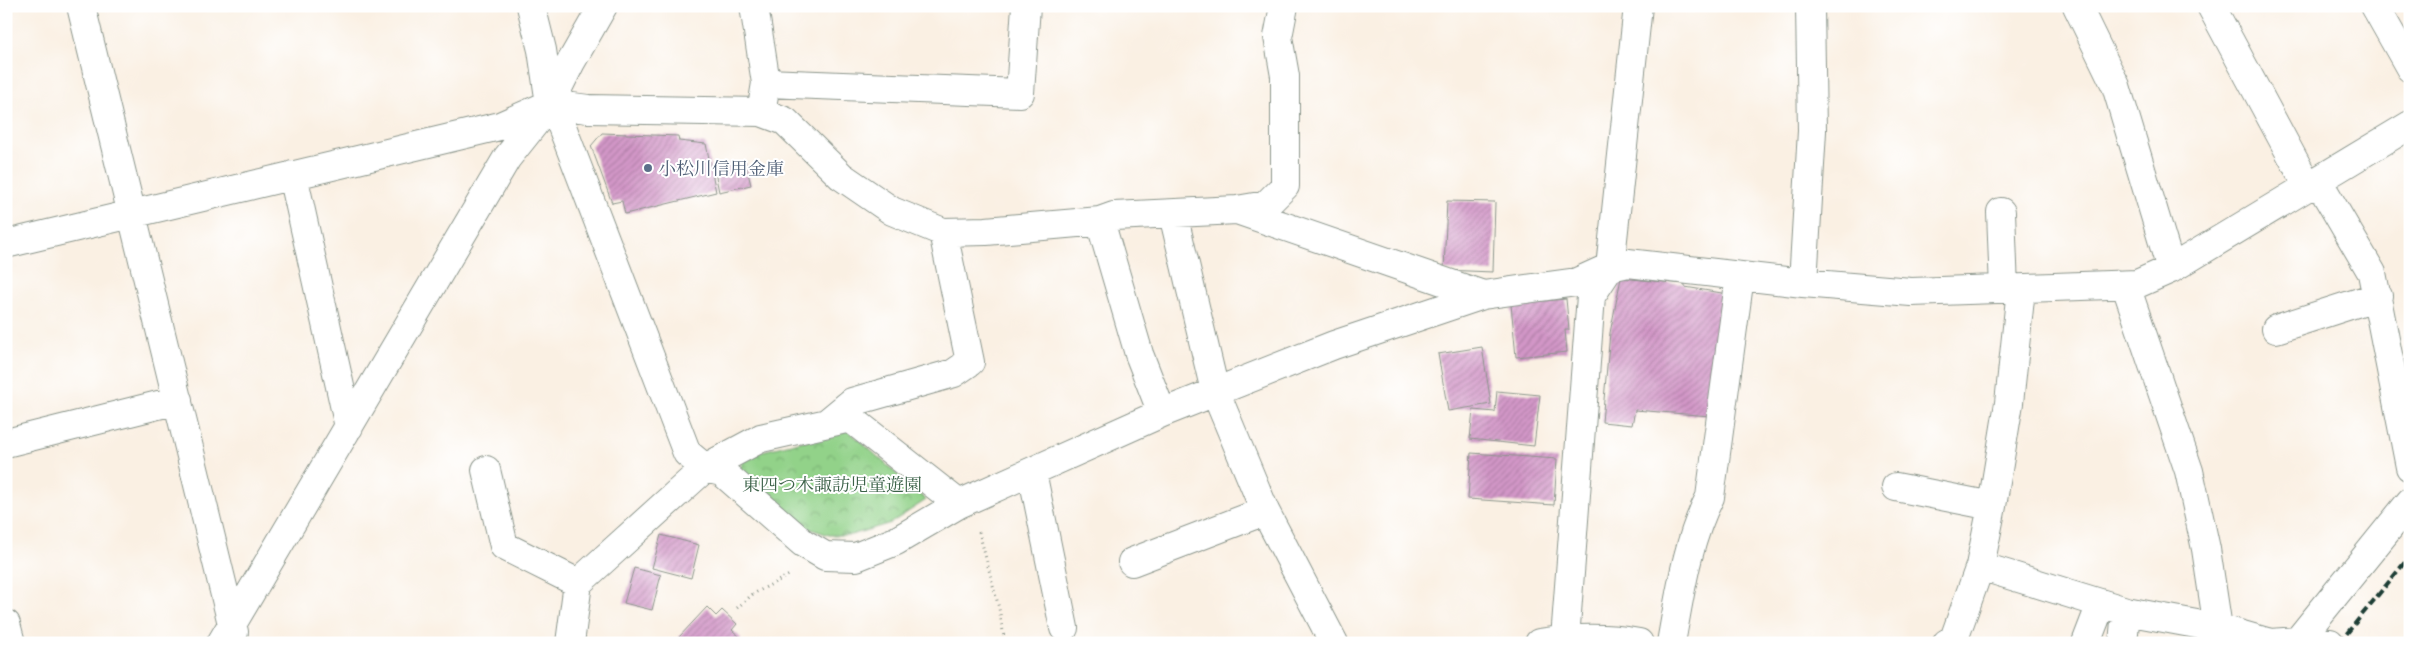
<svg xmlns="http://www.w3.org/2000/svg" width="2416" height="649" viewBox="0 0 2416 649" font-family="'Gentium Book Plus','Noto Serif JP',serif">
<defs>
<pattern id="park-crowns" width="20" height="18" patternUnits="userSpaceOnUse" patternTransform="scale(1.25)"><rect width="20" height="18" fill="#92d289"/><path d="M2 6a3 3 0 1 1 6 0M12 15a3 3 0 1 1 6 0" fill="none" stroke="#77ac71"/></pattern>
<pattern id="building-hatch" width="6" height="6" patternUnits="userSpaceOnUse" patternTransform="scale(1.25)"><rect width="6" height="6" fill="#d397c8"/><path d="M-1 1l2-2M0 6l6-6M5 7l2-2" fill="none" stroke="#ab7ca3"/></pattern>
</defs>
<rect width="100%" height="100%" fill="#fff"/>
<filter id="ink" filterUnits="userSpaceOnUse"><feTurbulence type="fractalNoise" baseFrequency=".02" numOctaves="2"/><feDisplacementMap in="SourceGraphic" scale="10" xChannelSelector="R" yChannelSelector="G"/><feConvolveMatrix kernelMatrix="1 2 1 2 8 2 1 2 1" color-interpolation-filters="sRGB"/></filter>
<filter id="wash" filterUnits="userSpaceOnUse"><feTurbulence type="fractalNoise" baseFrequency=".0096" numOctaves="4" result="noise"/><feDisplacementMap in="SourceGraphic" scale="20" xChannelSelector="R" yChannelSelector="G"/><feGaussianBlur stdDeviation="1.12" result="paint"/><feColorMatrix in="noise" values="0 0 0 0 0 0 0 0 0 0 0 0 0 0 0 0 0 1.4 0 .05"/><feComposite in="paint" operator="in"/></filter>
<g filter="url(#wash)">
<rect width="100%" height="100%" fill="#faf0e3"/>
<!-- park -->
<path fill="url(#park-crowns)" stroke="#58885e" d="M848,430l78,70 -35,23 -40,12h-22l-28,-9 -60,-57 1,-13z"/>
<g id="blocks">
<!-- building -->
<path fill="url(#building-hatch)" d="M602,133l76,3 1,5 27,3 10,48 -91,22 -3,-13 -10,2 -21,-57z
M745,161l6,24 -32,7 -5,-25z
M1447,201l48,1 -2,70 -49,-2z
M1621,278l64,6v3l43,7 -18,122 -75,-6 -3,15 -30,-3 8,-89z
M1566,299l3,31h-4l2,22 -51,5 -5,-53z
M1482,347l9,57 -43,7 -10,-57z
M1497,391l43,4 -6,51 -64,-7 3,-29 22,2z
M1471,453l86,6 -3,46 -86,-6z
M661,535l38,10 -8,33 -39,-10z
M634,568l27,7 -9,35 -28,-7z
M707,607l9,9 6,-6 15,14 -5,6 9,8 -3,5h-53l-6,-6z"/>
</g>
</g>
<g filter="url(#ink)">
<use href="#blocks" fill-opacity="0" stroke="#8c968c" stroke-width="1"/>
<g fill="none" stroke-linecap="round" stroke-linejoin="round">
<defs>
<path id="minor" d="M81,6l153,626
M531,6l11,44 8,54 11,20 126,329 18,15 17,4 81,71 22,13 31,1 40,-16 63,-37 203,-91 172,-68 149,-50 94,-13 33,-15 18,-4 175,20 108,9 226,-8 34,-15 239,-144
M754,6l12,77 -3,18
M2077,6l39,80 55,183
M2211,6l93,173 20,12 48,82 38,194
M2375,6l35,62
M766,83l254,10 6,-87
M293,175l56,252
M1237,210l29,-5 19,-19v-110l-7,-39 6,-31
M2001,212l3,77
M1173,214l42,177 50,120 69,132
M1100,221l39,133 23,59
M6,244l494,-118 50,-22 38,5 173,3 24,9 56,55 51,35 51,21 43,-1 114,-10 14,-5 123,-6 246,85
M1803,283l9,-152 -2,-125
M2126,286l63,185 17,78 12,79
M2276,329l102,-33
M829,421l23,-19 102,-29 16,-11 -27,-130
M6,443l172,-43
M486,470l18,76 74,37
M1032,472l32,156
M1896,487l96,19
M1132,562l133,-51
M1980,566l146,45 92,17 52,15 28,-2 32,2
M6,624l5,19
M1565,639l26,-343 19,-29 28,-261
M221,643l286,-485 43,-54 21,-42 32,-56
M570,643l8,-60 127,-115 56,-30 89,-20 109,86
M1539,643c33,-5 67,-6 100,0
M1671,643c9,-49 16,-102 39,-146l30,-221
M1947,643l7,-4 26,-73 12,-60 17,-103 12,-114
M2086,643l15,-39
M2123,643l3,-32
M2296,643l114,-141"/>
</defs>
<!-- minor casing -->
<use href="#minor" stroke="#8c968c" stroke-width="30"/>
<!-- path -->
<path stroke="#8c968c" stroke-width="3" stroke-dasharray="1 4" stroke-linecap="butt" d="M979,532l20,76 6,35
M737,608l16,-14 38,-20"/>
<!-- minor -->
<use href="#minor" stroke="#fff" stroke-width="28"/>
<!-- rail -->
<path stroke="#1f3d34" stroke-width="4" stroke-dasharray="8 4" stroke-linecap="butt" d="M2339,643l71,-87
M2407,643l3,-3"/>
</g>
</g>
<!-- markers -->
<circle fill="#5c6f8a" stroke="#fff" stroke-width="2" cx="648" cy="168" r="5"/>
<g text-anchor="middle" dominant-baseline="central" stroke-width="4" stroke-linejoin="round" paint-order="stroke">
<!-- service labels -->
<g font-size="18" fill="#4e5e75" stroke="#fff" text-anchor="start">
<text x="658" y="168">小松川信用金庫</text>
</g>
<!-- park labels -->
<g font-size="18" fill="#3c6249" stroke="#fff">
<text x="832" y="484">東四つ木諏訪児童遊園</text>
</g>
</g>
<!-- margin -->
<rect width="2416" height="649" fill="none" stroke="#fff" stroke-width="25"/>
</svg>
